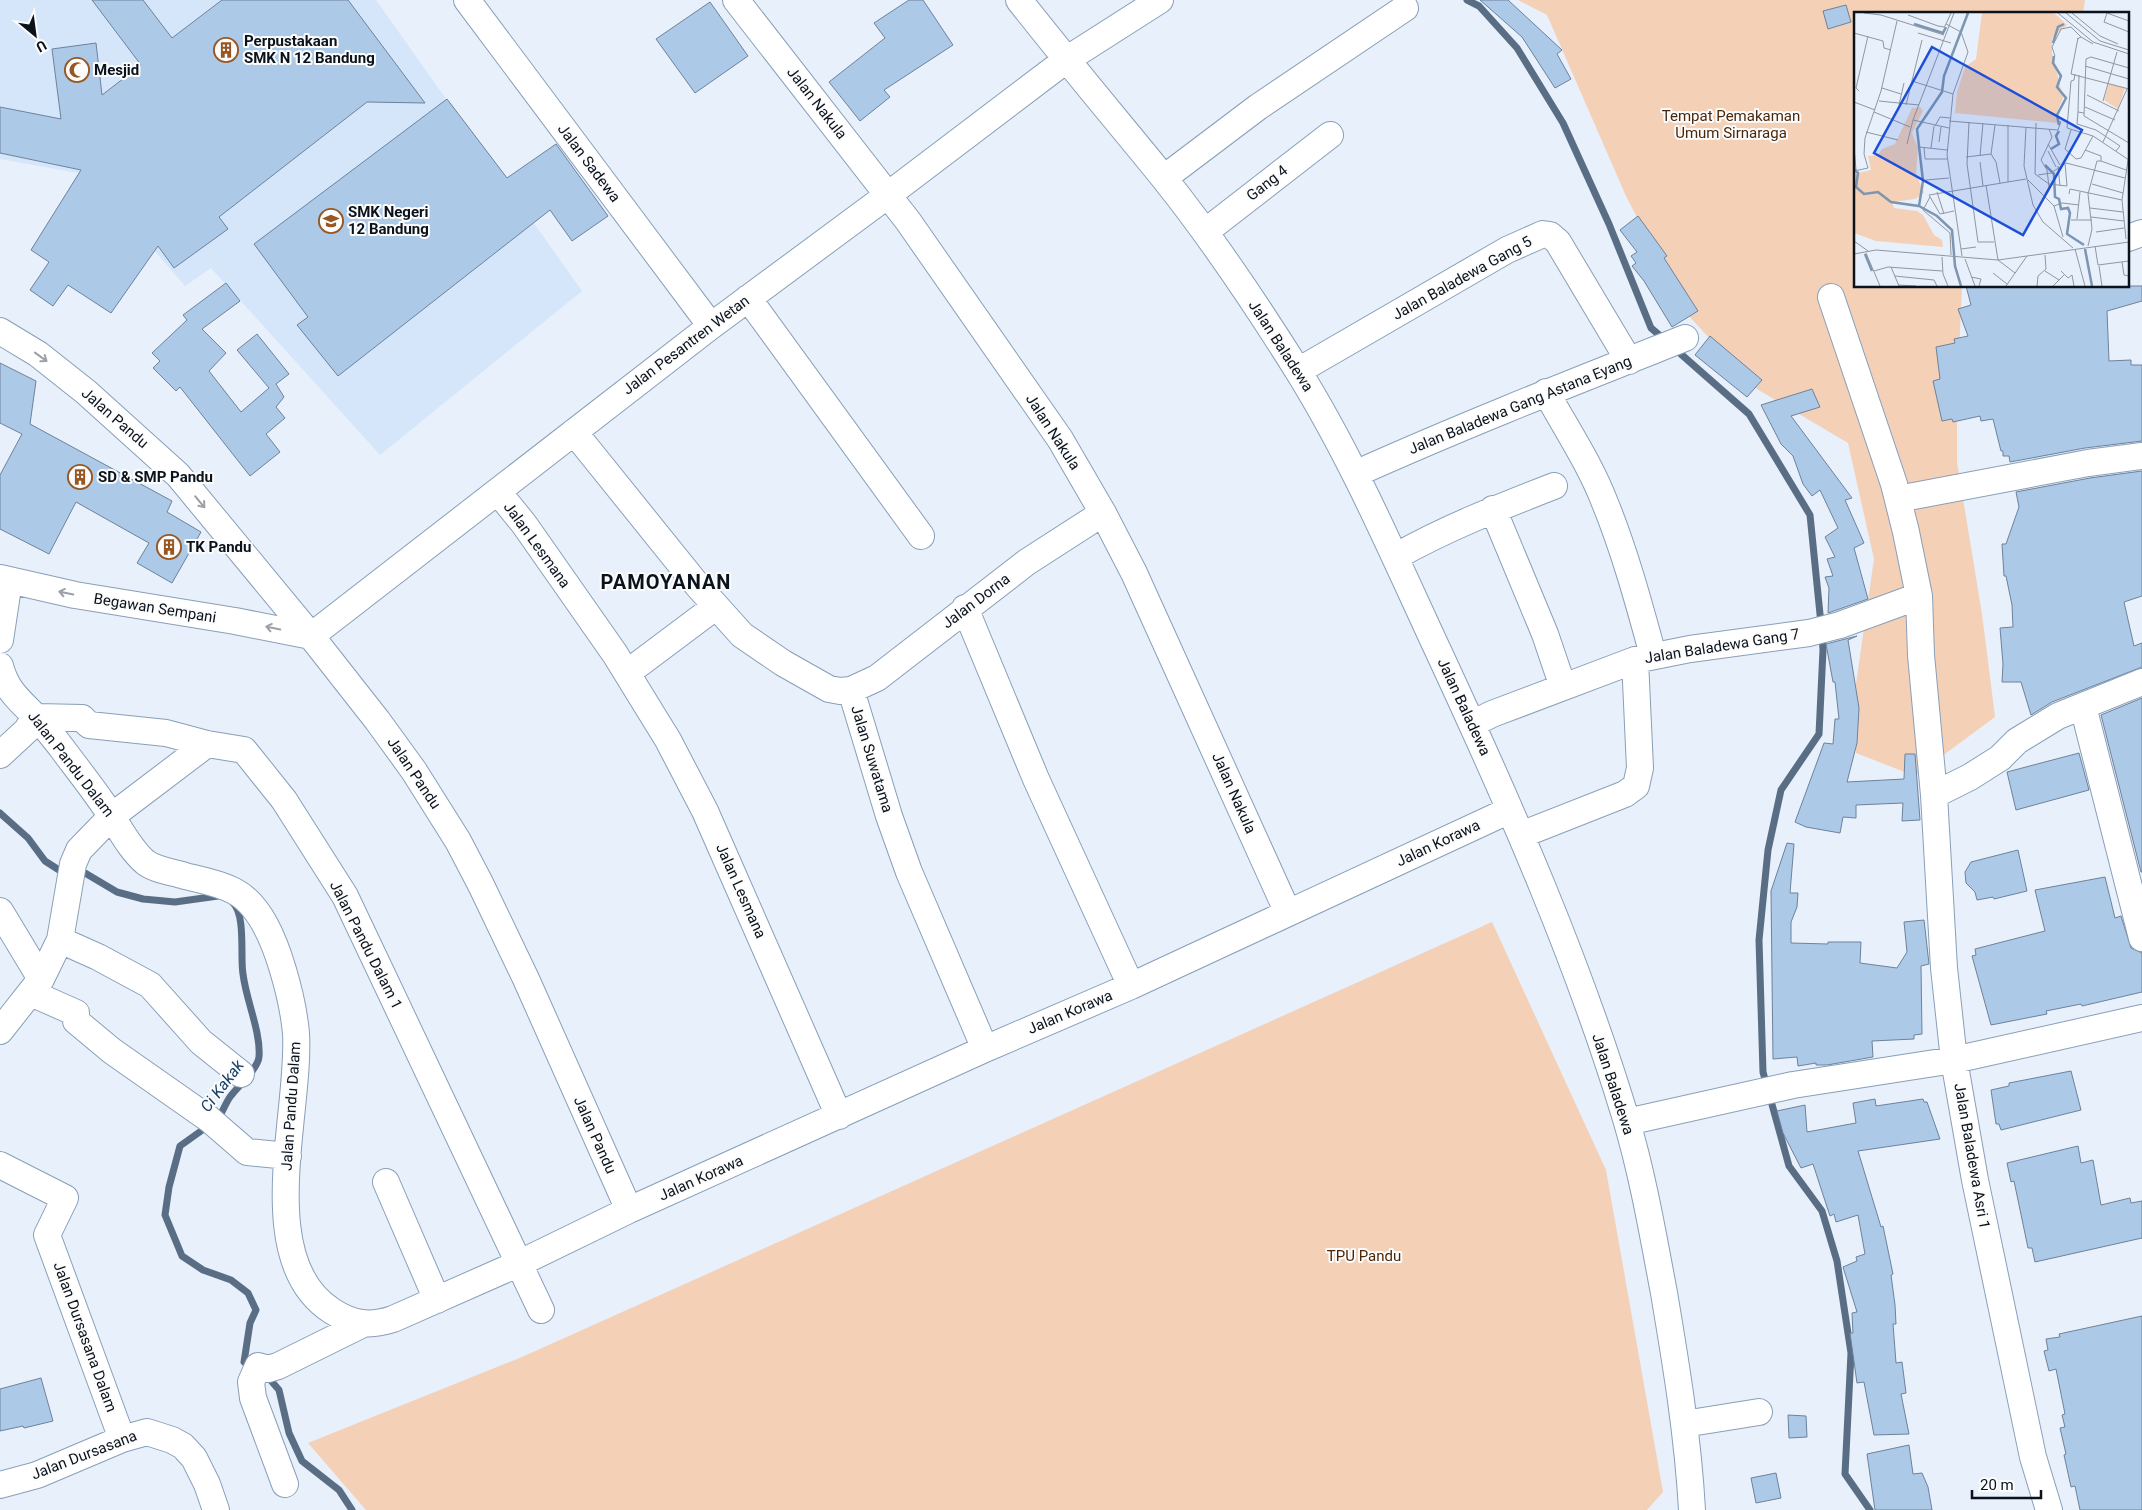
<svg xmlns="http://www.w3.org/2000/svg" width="2142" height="1510" viewBox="0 0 2142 1510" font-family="Roboto,sans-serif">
<rect width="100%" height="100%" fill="#e7f0fb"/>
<!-- built -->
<path fill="#d5e6fa" d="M0,0h376l206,291 -202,164 -169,-187 -26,18 -96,-111 -89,-16z"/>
<!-- green -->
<path fill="#f4d0b7" d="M1518,0h567l-2,14h-227v272h106l-5,112v64l25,152 13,103 -80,59 -59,-23v-69l18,-125 -26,-116 -91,-54 -71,-76 -60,-117 -79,-181z
M1492,922l114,248 57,322 -16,18h-1281l-58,-67 214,-86z"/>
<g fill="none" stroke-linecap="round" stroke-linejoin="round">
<!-- stream -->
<path stroke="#596e85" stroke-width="7" d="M1467,0l12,6 38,42 46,75 46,101 42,104 13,11
M1674,348l75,66 61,101 11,109
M1822,634l1,16 -4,84 -38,56 -13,60 -9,90 4,132 26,94 33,45 15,50 14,92 -6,121 25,36
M0,813l28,25 17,23 14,9 26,3 32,19 26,7 32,3 43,-6
M217,1120c5,-6 8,-16 13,-23 7,-10 28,-28 29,-40 2,-25 -13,-57 -16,-83 -3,-16 3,-59 -10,-71
M208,1126l-28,20 -11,41 -4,28 17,41 21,14 28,10 17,13 8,17 -6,13 -6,39 8,5
M267,1376l12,14 10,43 13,28 37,29 13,20"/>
</g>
<!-- building -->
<path fill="#adc9e8" stroke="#6d829b" d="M92,0h51l29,38 50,-38h126l77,103 -58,-1 -148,115 9,12 -54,39 -16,-22 -47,67 -43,-28 -15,21 -23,-16 19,-28 -18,-12 50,-80 -81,-17v-46l61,12 -9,-70 44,-6 6,52 39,-30z
M909,0h14l30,45 -69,45 6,7 -30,24 -31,-39 56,-44 -11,-15z
M1480,0h28l54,50 -5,4 14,25 -16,9 -33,-51z
M710,2l38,54 -53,37 -39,-54z
M1846,5l5,17 -23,7 -5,-18z
M447,99l60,79 49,-34 52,72 -36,25 -22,-31 -212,166 -41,-51 11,-8 -54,-73z
M1638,216l29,40 -3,2 34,53 -26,16 -28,-46 -12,-15 4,-3 -5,-7 6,-4 -17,-22z
M226,283l14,18 -38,28 24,24 -17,18 32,41 28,-24 -32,-38 20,-16 32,40 -13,10 8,13 -8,10 9,11 -19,16 14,18 -30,24 -70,-89 -4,4 -23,-23 7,-7 -8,-8 35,-33 -4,-5z
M1966,286h176v15l-35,10 2,50 22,-1v5h11v76l-57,7 -75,14 -1,-6h-6v-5h-2l-8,-32 -12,2 -1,-5 -27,6 -1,-3 -10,2 -9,-40 7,-2 -4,-32 19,-4 -1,-4 14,-3 -10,-27 13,-4z
M1710,336l52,44 -15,17 -52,-42z
M0,363l36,18 -6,43 142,77 -5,11 34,20 -29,51 -35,-20 12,-20 -73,-41 -27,52 -49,-25v-54l22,-41 -22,-11z
M1812,389l8,18 -29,9 61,82 -7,2 19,43 -10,5 14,51 -40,14 1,-25 -4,-11 8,-1 -6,-17 8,-2 -10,-20 13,-9 -18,-38 -8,6 -9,-12 -10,-28 -12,-12 -20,-39z
M2142,471v125l-18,6 10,44 8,-3v24l-90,35 -21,13 -10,-33h-19l1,-18 -3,-36 13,-1 -1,-22 -6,-29h-2l-2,-32h4l13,-37 -3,-15 74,-14z
M1857,636l-9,4 11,68 -2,35 -10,39 57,-3 1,-25h10l5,66 -18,1 1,-18 -47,2v13l-13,-1 -3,16 -34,-6 -11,-5 29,-79 9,1 2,-25h4l-4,-37h-2l-7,-38z
M2142,698v174h-1l-40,-157z
M2079,753l10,37 -73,20 -9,-38z
M1787,843l7,1 -4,49h8l-1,14 -6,15v21l37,1v-2h33l-1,21 37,5 10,-16 -3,-30 20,-2 5,44 -8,2 1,68 -8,1v4l-42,2 1,16 -46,8h-11v-2l-18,3 -1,-9 -24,2 -2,-168z
M2018,850l9,41 -33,8 -1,-2 -16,3 -2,-8 -9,-9 -1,-11 6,-10z
M2105,877l10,41 6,-2 10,32 11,5v39l-60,14 -1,-2 -35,7 1,3 -56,11 -19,-69 4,-1 -1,-6 70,-18 -10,-41z
M2071,1071l10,39 -80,20 -2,-6h-3l-5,-34 18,-4v-3z
M1875,1099l1,7 47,-7 1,3h3l13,37 -82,12 23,76 2,-1 10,48 -2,1 4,30 1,19h-3l3,39 6,-1 4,31 -5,1 8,40 -35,1 -10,-53 -7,1 -7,-50h3l-1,-20 5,-1 -14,-45 14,-6 -1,-4 9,-3 -7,-39 -22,7 -2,-8 -4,2 -17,-52 -12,4 -18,-35 -6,-22 28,-6 2,27 49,-9 -3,-20z
M2078,1146l3,17 12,-3 8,45 29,-7 1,5 11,-2v37l-107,24 -3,-14h-4l-14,-67 -3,1 -4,-19z
M2142,1316v194h-62l-5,-24 -4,1 -7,-32 2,-1 -6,-26 5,-1 -3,-12 3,-1 -9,-45 -7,2 -5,-20 4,-1 -2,-11 14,-2 -1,-3z
M41,1378l12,43 -29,7 -1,-2 -23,5v-42z
M1788,1415l18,1 1,21 -18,1z
M1909,1445l4,29 9,-1 6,14 4,23h-57l-8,-56z
M1776,1473l5,25 -25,5 -5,-25z"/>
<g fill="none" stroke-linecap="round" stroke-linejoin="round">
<defs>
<path id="minor" d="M467,0l244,326
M736,0l172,221 152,218 43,74 31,60 154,340
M1019,0c47,60 96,118 144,177 49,61 93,127 135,194 56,90 98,190 143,286 70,151 137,303 185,462 17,57 27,116 38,174 12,71 24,144 28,217
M1164,178l94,-71 147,-99
M1205,232l125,-97
M2128,238l14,-5
M1831,297l63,187 12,48 13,64 2,59 13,140 10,173 10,92 21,120 58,277 16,53
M748,298l173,238
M0,331l38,23 48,38 92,83 133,161 66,84 37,51 44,70 23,44 45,94 103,231
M1298,371l209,-121 36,-16 7,1 8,7 71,119
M1546,392c20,36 44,72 59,111 20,49 34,101 48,152
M574,432l124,154 44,49 41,28 46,26 11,2 11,-1 26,-12 150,-116 76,-49
M1355,474c109,-49 219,-92 330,-136
M498,492l26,32 91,130 53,86 37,71 134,305
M1898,499l190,-36 54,-7
M1493,509l52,125 18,53
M1395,557c51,-29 105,-50 159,-71
M0,578l75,17 160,26 76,15
M965,608l71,171 95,207
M311,636l400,-310 177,-131 178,-135 94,-60
M0,640l9,-59
M0,666c6,24 19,34 36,51 9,9 17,20 25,30 17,23 35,45 51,70 9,14 19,33 33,45 10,8 27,10 40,14 16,4 34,7 49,15 27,14 41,52 49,79 6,20 11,42 13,63 5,79 -44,227 36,278 20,13 37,16 61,8l127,-56 109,-53 356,-161 146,-63 379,-176
M627,673l88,-66
M851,690l38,126 20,56 76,177
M37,717l45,1 7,7 77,8 41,11 37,6 40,50 61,96 196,414
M2086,718l56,220
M1472,724l20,-10 143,-54 55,-11 119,-16 31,-8 79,-29
M0,755l27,-25 8,-14
M1934,795l36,-18 30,-19 17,-17 41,-25 84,-34
M1521,835l104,-41 11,-8 4,-18 -5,-108
M0,911l41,68
M60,940l38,17 52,28 51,57 40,32
M31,993l45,20v8l36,30 97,68 38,33 41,4
M0,1031l41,-52 19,-39 13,-76 6,-14 33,-34 95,-72
M1627,1122l166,-37 161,-25 188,-42
M0,1165l65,33 -18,37 75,204
M386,1182l51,118
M1684,1424l75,-12
M285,1484l-32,-86 -2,-16 7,-16 10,3 10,-3 85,-42
M0,1485l37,-10 85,-36 25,-7 25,8 11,6 11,12 13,26 9,26"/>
</defs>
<!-- minor casing -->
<use href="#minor" stroke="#899fb8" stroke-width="28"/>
<!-- minor -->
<use href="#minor" stroke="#fff" stroke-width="26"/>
</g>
<!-- one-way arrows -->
<defs><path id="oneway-shaft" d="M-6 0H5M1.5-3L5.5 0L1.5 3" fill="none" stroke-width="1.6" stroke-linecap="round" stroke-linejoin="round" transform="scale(1.25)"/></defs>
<g stroke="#9da0a4">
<use href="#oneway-shaft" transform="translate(41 357) rotate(36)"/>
<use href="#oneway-shaft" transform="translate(200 502) rotate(50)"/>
<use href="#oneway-shaft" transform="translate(66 593) rotate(-168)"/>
<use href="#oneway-shaft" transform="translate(273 628) rotate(-169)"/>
</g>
<!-- icons -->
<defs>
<symbol id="building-ring" viewBox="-11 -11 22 22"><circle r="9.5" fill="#fcfcfc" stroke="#985722" stroke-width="1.5"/><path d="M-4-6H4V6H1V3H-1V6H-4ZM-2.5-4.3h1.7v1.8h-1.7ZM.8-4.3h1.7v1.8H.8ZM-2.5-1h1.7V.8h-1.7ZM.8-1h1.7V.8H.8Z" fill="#985722"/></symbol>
<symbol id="mosque-ring" viewBox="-11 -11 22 22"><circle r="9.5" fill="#fcfcfc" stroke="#985722" stroke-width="1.5"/><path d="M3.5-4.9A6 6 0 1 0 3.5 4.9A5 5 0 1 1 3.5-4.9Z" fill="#985722"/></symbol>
<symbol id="school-ring" viewBox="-11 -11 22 22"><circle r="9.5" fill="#fcfcfc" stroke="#985722" stroke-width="1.5"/><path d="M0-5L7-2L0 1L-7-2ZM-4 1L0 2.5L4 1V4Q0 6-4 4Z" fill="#985722"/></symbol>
</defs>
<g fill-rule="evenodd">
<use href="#building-ring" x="212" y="36" width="28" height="28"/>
<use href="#mosque-ring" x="63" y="56" width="28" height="28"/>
<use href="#school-ring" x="317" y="207" width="28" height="28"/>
<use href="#building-ring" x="66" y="463" width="28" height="28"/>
<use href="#building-ring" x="155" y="533" width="28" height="28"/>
</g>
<g text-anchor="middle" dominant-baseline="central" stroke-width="4" stroke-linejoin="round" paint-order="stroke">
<!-- poi labels -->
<g font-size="15" font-weight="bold" fill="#0a121b" stroke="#fcfcfc" text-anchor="start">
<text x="244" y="41">Perpustakaan<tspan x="244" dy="17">SMK N 12 Bandung</tspan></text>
<text x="94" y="70">Mesjid</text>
<text x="348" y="212">SMK Negeri<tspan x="348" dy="17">12 Bandung</tspan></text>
<text x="98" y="477">SD &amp; SMP Pandu</text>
<text x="186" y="547">TK Pandu</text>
</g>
<!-- street labels -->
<g font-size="15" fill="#0a121b" stroke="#fcfcfc">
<text transform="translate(817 103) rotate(52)">Jalan Nakula</text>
<text transform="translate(589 163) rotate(53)">Jalan Sadewa</text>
<text transform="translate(1267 183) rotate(-38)">Gang 4</text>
<text transform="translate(1462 278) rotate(-29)">Jalan Baladewa Gang 5</text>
<text transform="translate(686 345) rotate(-37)">Jalan Pesantren Wetan</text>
<text transform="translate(1281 346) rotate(57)">Jalan Baladewa</text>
<text transform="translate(1520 405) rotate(-22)">Jalan Baladewa Gang Astana Eyang</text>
<text transform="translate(115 418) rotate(41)">Jalan Pandu</text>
<text transform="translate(1053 432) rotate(57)">Jalan Nakula</text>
<text transform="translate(537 545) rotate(54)">Jalan Lesmana</text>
<text transform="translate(976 601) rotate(-37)">Jalan Dorna</text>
<text transform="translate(155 608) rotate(9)">Begawan Sempani</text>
<text transform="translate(1722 646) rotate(-9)">Jalan Baladewa Gang 7</text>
<text transform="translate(1464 707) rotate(65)">Jalan Baladewa</text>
<text transform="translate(872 759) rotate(73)">Jalan Suwatama</text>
<text transform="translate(71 764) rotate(52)">Jalan Pandu Dalam</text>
<text transform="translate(414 773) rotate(56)">Jalan Pandu</text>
<text transform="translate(1234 793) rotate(66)">Jalan Nakula</text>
<text transform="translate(1438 843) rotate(-25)">Jalan Korawa</text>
<text transform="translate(741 891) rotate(66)">Jalan Lesmana</text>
<text transform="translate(366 945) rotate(63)">Jalan Pandu Dalam 1</text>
<text transform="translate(1070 1012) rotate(-23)">Jalan Korawa</text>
<text transform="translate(1613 1084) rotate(72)">Jalan Baladewa</text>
<text transform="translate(291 1106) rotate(-86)">Jalan Pandu Dalam</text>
<text transform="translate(595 1135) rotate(66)">Jalan Pandu</text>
<text transform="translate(1972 1156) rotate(80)">Jalan Baladewa Asri 1</text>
<text transform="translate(701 1178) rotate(-24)">Jalan Korawa</text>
<text transform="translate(85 1337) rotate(70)">Jalan Dursasana Dalam</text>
<text transform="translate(84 1455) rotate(-21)">Jalan Dursasana</text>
</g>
<!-- park labels -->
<g font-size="15" fill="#4b2709" stroke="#fcfcfc">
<text x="1731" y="116">Tempat Pemakaman<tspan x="1731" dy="17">Umum Sirnaraga</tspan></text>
<text x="1364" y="1256">TPU Pandu</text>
</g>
<!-- water labels -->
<g font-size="16" font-style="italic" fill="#173f68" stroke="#fcfcfc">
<text transform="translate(222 1086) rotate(-53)">Ci Kakak</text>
</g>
<!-- district labels -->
<g font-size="20" font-weight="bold" letter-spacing="1" fill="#0a121b" stroke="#fcfcfc">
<text x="666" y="582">PAMOYANAN</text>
</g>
</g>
<!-- overview -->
<g transform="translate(1854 12)">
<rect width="275" height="275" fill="#e7f0fb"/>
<path d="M128,1h72l13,12 -15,13v15l11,45 -7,16 2,9 -103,-10 2,-21 8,-25 11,-8zM255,71l16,5 -7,21 -14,-9zM66,95l3,4 -11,22 6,15 -2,26 8,19 -9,6 -23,3 2,6 23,3 6,4 11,20 8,5 1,7 -67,-6 -22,-8v-59l17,-4 -3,-14 10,-1 4,-6 13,-5 17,-36z" fill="#f4d0b7"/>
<path fill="none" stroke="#7b95b3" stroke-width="2.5" d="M60,12l29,9 3,-6M199,31l5,-16 6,-3M200,44l-1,7 8,13 -4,11 9,11 -9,17 2,10M197,137l8,-5 -3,-8 3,-5M191,153l9,9 1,23 4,2 2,10 7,-1 2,5 -3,21 17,11M0,157l4,4 -2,14 8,7 14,-2 13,10 28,4 4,-25 -6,-52 25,-37 2,-16 24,-63M65,194l18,10 15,14 3,36 6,20M231,237l7,37M11,242l7,17"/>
<path fill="none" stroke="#8f97a1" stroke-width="1" d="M10,1l17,2 63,20M97,1l-5,11 15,8 7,20 -15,42 -6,61 15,101M204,1l35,29 36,12M212,1l34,28 29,9M218,1l28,23 18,8M253,1l-3,9 25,10M253,1l22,8M54,3l30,11 6,1 2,-3M0,21l29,8 1,7 7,2M64,21l33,10M224,26l-7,36 58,15M223,27l4,-2 12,7M201,44l-3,-9 9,-18 10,-2 10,10M231,54l44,13M275,56l-38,-11 -5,2 -2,57 45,27M221,62l-1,6 -3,1 -4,47 26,8 36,24M58,69l41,13M28,76l19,6M5,79l-3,-3 12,-52M233,83l32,16M25,89l40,4M249,89l14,-49M0,90l21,8M45,93l5,-22M52,93l16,-65M231,95l30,13M20,100l36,15M224,100l1,-37M230,101l-6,-1 -1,12 19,6 24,16 -4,5M59,108l36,8M95,109l109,9 3,-9M115,110l-2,42 11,78h16M182,111l-1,51 14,10M141,113l-4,29 5,8 4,21M81,114l5,-9 10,1M172,115l-2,39 9,39 10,17 30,26M217,118l-6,19 11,10M12,120l32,8M85,130l2,-15M249,130l24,-53M53,132l6,-24 41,-107M194,132l12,21M0,135l2,23M65,135l28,3M70,135l1,12h22M77,136l3,-22M231,138l16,6v5M194,139l8,16M126,144l3,-33M112,145l25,-3M222,147l5,-1 12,-22M247,149l25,9M126,150l3,24M204,154l2,20M0,159l14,-3 -4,-14 1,-16 16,-47 16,-70M184,163l13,-2 15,-10 59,15M72,168l23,-2M174,168l26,26 9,31M154,170v-57M195,172l18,2 -2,-23M238,172l31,9M132,173l12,75M83,180l7,22M191,182l4,-7 -2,-17 -6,-10 11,-23 -3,-8M215,182l1,-5 52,11M76,185l-7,13 27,23 1,22M200,194l8,-3 17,2M236,196l33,4M100,199l-14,3 -11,-19 97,-16M237,205l33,4M223,207l3,-27M217,208h21M242,220l28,-4M272,227l-4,-39 7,-46M0,229l14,10M234,234l4,-17 -4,-35 9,-33h4M241,234l3,19 31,-4M107,237l15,-2M221,237l10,37M12,241l14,33M0,242l22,-4 122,10 131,-18M88,245l1,17 5,12M111,247l10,27M144,248l17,13M268,250l2,13 5,1M245,254l3,20M37,255l8,19M20,259l14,-4 54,4M191,259l14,9M207,259l7,7 4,-3 2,11M139,261l14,11M41,264l39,4 3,6M117,265l10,2 -2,7M44,273l18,1M152,274l21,-30M183,274l1,-10 8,-7 -1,-14M199,274l11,-11"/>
<path fill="#1d4ed8" fill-opacity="0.15" stroke="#1d4ed8" stroke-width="2.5" d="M78,35l150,83 -59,105 -149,-82z"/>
<rect width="275" height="275" fill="none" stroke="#0a121b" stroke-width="2.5"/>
</g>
<!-- north arrow -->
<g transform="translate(35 35) rotate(151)" stroke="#fcfcfc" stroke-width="4" paint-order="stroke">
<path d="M0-4L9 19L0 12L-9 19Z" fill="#0a121b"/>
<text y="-8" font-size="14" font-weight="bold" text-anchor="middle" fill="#0a121b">U</text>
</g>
<!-- scale -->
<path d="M1972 1490v8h69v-8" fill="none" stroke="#0a121b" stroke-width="2.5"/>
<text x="1980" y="1490" font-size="15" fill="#0a121b" stroke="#fcfcfc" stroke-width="4" paint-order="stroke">20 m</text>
</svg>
